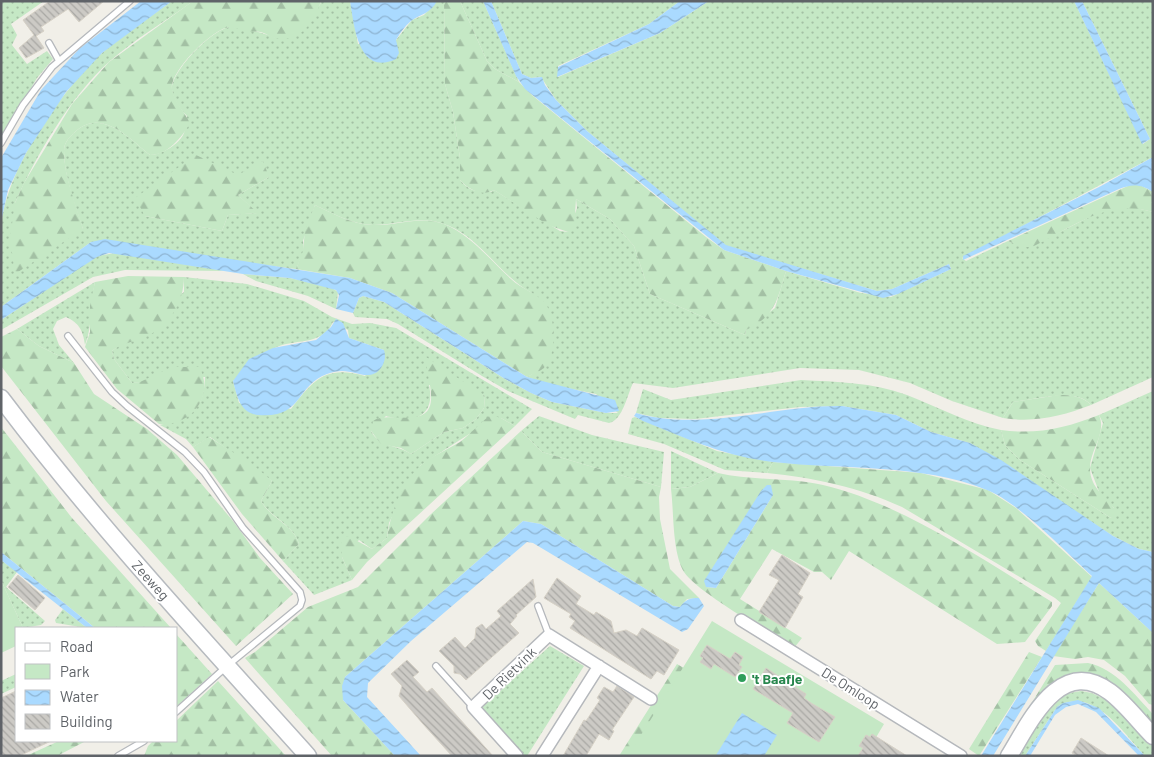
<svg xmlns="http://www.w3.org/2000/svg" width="1154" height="757" viewBox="0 0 1154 757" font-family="Barlow,sans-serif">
<defs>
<pattern id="grass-dots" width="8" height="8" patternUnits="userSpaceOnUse" patternTransform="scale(1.25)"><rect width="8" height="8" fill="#c5e8c5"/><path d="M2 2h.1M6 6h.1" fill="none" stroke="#a3c0a4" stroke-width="1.8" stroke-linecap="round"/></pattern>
<pattern id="forest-firs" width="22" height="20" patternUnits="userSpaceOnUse" patternTransform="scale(1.25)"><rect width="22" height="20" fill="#c5e8c5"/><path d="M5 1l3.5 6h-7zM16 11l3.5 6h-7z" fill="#a3c0a4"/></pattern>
<pattern id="water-waves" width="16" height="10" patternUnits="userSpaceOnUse" patternTransform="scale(1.25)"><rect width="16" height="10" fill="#aadaff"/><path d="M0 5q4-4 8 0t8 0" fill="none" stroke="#8eb4d2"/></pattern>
<pattern id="building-back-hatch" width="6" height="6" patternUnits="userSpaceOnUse" patternTransform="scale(1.25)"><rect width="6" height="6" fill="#cccac5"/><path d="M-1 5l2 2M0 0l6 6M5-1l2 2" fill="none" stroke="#a9a8a4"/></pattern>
</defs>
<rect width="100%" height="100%" fill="#f1efe8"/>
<!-- grass -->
<path fill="url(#grass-dots)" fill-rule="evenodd" d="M1,1h43l-33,23 6,11 -5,10 15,19 20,-13 6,8 -16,19 -36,61z
M172,1h21c-27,20 -58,38 -83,60 -38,33 -75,96 -95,142l68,26c-8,-25 -19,-52 -19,-78 0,-8 5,-14 11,-19 26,-25 55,7 75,23 11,0 30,-11 34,-22 2,-5 2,-11 3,-17 -6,-6 -14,-17 -15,-26 -2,-18 42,-63 59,-63 10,0 36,7 45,11l44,-33 1,-4h29l8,43 38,4v-8l16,-20 12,-5 13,-14h7l1,83 8,28 7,46v22c9,11 17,12 31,12l3,-2 66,41 8,1 9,-24 -1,-9 34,20 24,27 16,48 95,41 1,-5 29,-22 11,-37 75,22 30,4 60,-28 -2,-5 -57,25 -15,2 -151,-45 -139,-115 -31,-31 -15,-23 -10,1 -9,-4 -31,-73h189l-31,23 -91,42v11l102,-44 49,-32h365l69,143 7,-5 -68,-138h71v156l-191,101 4,3 42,-20c29,13 74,-26 103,-32 15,-3 28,-1 42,3v165l-62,28c-15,-18 -57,-5 -78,-3l-10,16 -51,-17 -42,-18 -51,-13 -59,-2 -127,20 -40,-5c-6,12 -10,37 -24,40l-31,-8 -3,4 -67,-28 -26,-15 -84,-52 -11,-5 -32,-2 -2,-4 6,-15 4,-2 21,6 121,77 26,14 21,9 54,11h12l-22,-19 -48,-10 -21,-7 18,-10 -13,-74c-34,-18 -53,-59 -91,-70 -22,-7 -45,2 -68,2 -22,-1 -39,-11 -58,-20l-12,36 1,10 -8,18 -205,-27 -90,65c0,-28 -1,-59 1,-87 8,-55 59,-129 100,-167 20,-19 47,-35 70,-52zM238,175l31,2 -31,18 19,18 -29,2 -6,16 -77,-15z
M460,1h23l36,81 -24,-13 -8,-8z
M115,253l111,18 -101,-1 -32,7 -92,53v-10l96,-64z
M243,274l47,4 42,10 6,4 -2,17 -28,-13 -52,-15z
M184,277l63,7 57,17 28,16 20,7 18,-1 26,5 136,81 -17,17 -14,-8 -24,11 -56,36 -13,18 -19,40 -2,15 -15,11 -13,-9 -17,17 10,23 -38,15 -31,-34 16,-17c-5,-19 -28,-26 -38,-43l11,-20 -62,-44 -17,10 -7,-8 -26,-14c31,-8 44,-14 45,-48l-73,6 -18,-24 -2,-8 72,-59zM333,322l15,8 1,8 35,12 -19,26c-39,-11 -51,3 -74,33l-52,-6 -6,-22c13,-10 26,-24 40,-32 20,-12 48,-1 60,-27zM429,385l52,9 4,2 -1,12 -8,11 -13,9 -19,4 -33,22c-15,-10 -31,-6 -40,-23l15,-15c27,8 50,1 43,-31z
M95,282c-5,21 -2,43 -10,63 -2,-15 -6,-22 -19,-28l-9,4 -4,8 6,16 15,18 -35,-17 -22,-17z
M801,380c36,2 71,2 106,15 31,12 62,29 94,35l4,15 15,15 91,58 3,-10 -13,-11 -11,-29 13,-45 -4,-8 54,-24v161l-14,-3 -26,-13 -143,-93 -39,-11 -35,-17 -54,-9 -42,1 -105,12 -36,-1 -23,-5 7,-24 28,11z
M539,416l53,19 72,17 -3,35 -119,-35 -21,-21z
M635,417l82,34 56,11 -6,11 -42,-3 -61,-26 -36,-10 4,-16z
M671,451l47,22 -28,14 -19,2z
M1,560l16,12 -11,15 39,34 -4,4 -18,3 -22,-48z
M63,609l24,19 -31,-5 -1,-3z
M550,646l34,20 -57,90h-2l-44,-48z
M16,674v13l-15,7v-13z
M1081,691c31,3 51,34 72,55v10h-8c-22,-23 -52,-71 -88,-49l-32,49h-6c15,-27 27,-62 62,-65z"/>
<!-- forest -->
<path fill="url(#forest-firs)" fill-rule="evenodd" d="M193,1h128c-6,20 -22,43 -46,37 -5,-1 -9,-5 -15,-6 -5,-1 -10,0 -15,-1 -4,-1 -11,-4 -15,-4 -17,1 -60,44 -58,62 2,13 13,23 18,34 -8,14 -22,32 -40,32 -20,-16 -49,-48 -75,-23 -6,5 -11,11 -11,19 0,26 12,53 19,78l-68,45 -5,-36 5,-35 9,-20 48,-79 37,-42z
M444,1h16l27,60 8,8 24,13 14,14 173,141 18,13 62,21c-8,27 -11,46 -40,59l-1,5 -95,-41 -16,-48 -24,-27 -34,-20 -2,30 -6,3 -20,-7 -54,-35c-12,7 -26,-1 -34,-10v-22l-7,-46 -8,-28z
M196,155l42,20 25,-14 6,16 -31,18 20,18 -30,2 -6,16 -77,-15 -10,-18z
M1130,185h10l13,7v20c-46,-14 -82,16 -121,35h-10l-14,-6z
M315,205c19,9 36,19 57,20 24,1 49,-10 72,-1 27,11 46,36 67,55 10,10 26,14 34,24 11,14 12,53 -1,65 -5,4 -12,6 -17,9l-135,-84 -42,-15 -54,-9 7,-18 2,-21z
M128,276l56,1c0,25 -15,50 -39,60 -11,5 -24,6 -33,14l2,8 18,24 8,-1 32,-15h27c17,29 -9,60 -40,57l-42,-35 -32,-42 5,-15v-28l5,-22z
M17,329l22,17 35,17 20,31 53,35 30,26 56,66 27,37 33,36 -57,52 -130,-145 -105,-135v-29z
M426,357l59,39 -1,12 -8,11 -13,9 -19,4 -33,22 -10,-6 -20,-4 -10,-13 2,-10c15,-11 56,9 58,-21 1,-13 -5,-29 -5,-43z
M1059,395c12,0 24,1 32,10 -29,11 -56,18 -88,13l10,-16z
M491,415l10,3 14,8 -148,136 -15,18 -10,-23 -1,-17 7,-4 24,13 15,-11c4,-28 17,-63 42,-79 10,-6 21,-11 31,-17 12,-9 19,-19 31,-27z
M1099,415c8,19 -9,34 -9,53 0,22 19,30 27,45l-6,5 -91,-58 -15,-15 -4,-15c36,5 65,-2 98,-15z
M1,427l71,91 99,110h-76l-94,-76z
M521,431l21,21 119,35 -2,10 1,22 10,50 29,29 -12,1 -7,8 -7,-1 -132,-82 -18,-3 -178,156 -2,23 52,56h-63l-87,-98 10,-6 53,-45 50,-20 72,-72z
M209,437l44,28 19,16 -11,20c10,18 33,24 38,43l-16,17 -41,-47 -49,-67z
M773,462l148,11 67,17 28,18 76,69 -46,74 -8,-5 -3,-5 26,-38 -6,-5 -153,-91c-44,-20 -87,-29 -135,-34z
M718,473c34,8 71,4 105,12 80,19 159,74 229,117v4l-27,36 -28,2 -148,-93 -18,29 -9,-8h-8l-42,-23 -32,50 62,39 -8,10c-24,-15 -96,-55 -110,-76 -12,-20 -10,-60 -13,-83l19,-2zM773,495l-57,93 -10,-1z
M1099,583l54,50v72l-4,-1 -24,-28 -21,-16 -16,-3 -13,2 -22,-3z
M176,634l36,40 -36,33z
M1029,652l13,5 -63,99 -10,-7z
M1088,663c28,6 46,31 65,51v14l-29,-30 -61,-17 -60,75h-4l56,-91z
M677,664l12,7 -53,85h-17z
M218,681l68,75h-142l4,-10 5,-5h23v-20z
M59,741h27l-29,15h-31z"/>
<!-- park -->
<path fill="#c5e8c5" d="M1,580l22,48h-7v18l-15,7z
M712,621l172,103 -19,32h-237z"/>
<!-- water -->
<path fill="url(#water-waves)" d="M141,1h31l-70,52 -36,39 -40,61 -18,37 -7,32v-64l40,-68 38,-41z
M350,1h87c-6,12 -16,13 -26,20 -6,5 -11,12 -15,19l3,13 -3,6c-38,18 -42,-34 -46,-58z
M483,1h8l31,73 9,4 11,-1 3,8 11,15 31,31 139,114 151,46 15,-2 57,-25 2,5 -53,25 -15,4 -97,-27 -62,-21 -199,-161 -9,-13z
M680,1h29l-49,32 -103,44 1,-10 91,-43z
M1074,1h8l68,138 -8,5z
M1153,157v35c-12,-8 -21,-8 -34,-3l-156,71v-4l138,-70z
M105,239l245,39 42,15 135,84 88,23 4,11 -13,2 -54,-11 -21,-9 -26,-14 -121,-77 -21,-6 -4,2 -6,15 -17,-4 3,-14 -3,-5 -46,-12 -47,-4 -134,-21 -12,4 -96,63v-13l90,-65z
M336,319l7,4 6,15 35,12c2,6 1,12 -3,18 -11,14 -24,3 -39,3 -4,0 -10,1 -15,3 -32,12 -24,45 -69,41 -18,-2 -21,-19 -25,-34l16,-22 24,-11 43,-8 15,-13z
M842,406l54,9 35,17 39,11 31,17 112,76 26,13 14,3v81l-54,-50 -106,173h-12l111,-180c-26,-24 -74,-74 -105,-86 -67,-27 -144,-20 -214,-28 -46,-5 -88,-24 -130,-41l-9,-5 2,-3c64,19 140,-8 206,-7z
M767,485h4l2,10 -57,93 -10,-1 -2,-6 57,-90z
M523,521l18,3 132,82 7,1c6,-8 10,-9 19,-9l5,8 -16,23 -6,3 -149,-89 -6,-1 -116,99 -43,42 -1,14 54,59h-26l-52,-56 -1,-14 3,-9z
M1,552l89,72 5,4h-8l-86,-68z
M1078,700l21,8 46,48h-6l-43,-44 -18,-8 -12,3 -11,8 -25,41h-5l32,-49 6,-4z
M742,713l35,22 -13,21h-46l-2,-1z"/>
<!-- building -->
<path fill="url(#building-back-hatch)" stroke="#d6d1c6" d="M50,1h54l-25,21 -11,-13 -27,18 3,4 -8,5 8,12 -18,10 -7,-10 15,-13 -11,-15z
M782,555l28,18 -12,21 5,3 -18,31 -26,-16 20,-32 -10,-5z
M18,575l27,23 -10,12 -27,-23z
M557,578l24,18 -5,8 18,11 2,-3 15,9 3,12 12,-3 11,6 5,-8 37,22 -15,25 -7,-4 -6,8 -81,-51 5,-7 -6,-4 2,-3 -27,-16z
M533,579l3,18 -20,18 1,1 -7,8 9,9 -53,47 -6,-6 -6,-1v-7l-15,-15 16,-14 10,11 10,-10 1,-10 6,-4 4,5 15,-13 -4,-5z
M707,645l23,14 5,-7 8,5 -4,8 3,2 -7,10 -21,-13 -3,5 -11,-7 3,-4 -3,-2z
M407,660l12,12 -6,5 14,15 5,-4 61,68h-41l-29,-32 -24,-28 3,-10 -11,-12z
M766,668l40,26 -2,4 7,5 24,14 -16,25 -32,-19 6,-10 -40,-24z
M617,686l17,11 -22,33 2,1 -5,9 -10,-6 -13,22h-23l21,-36 2,1 14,-21 -3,-2 7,-11 9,5z
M16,691v50h35l-32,15h-18v-58z
M872,734l35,22h-49l5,-8 -4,-2 7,-11 4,2z
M1081,738l28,18h-31l-6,-3z"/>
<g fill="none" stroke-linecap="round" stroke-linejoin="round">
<defs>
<path id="lane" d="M49,43l10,18
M1,143l22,-38 29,-38 78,-66
M68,336l44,56 15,14 58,46 19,20 39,56 57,64 2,8 -2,6 -73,60 -51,46
M538,606l11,29
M436,666l37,41
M118,756l26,-15"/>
<path id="street" d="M741,620l220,136
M517,756l-44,-49 76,-72 102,64
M542,756l57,-90"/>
<path id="secondary" d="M1,398c95,126 202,241 307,358
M1009,756c21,-34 51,-101 101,-64 16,12 29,30 43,44"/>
</defs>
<!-- lane casing -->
<use href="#lane" stroke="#b5b8bc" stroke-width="8"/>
<!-- street casing -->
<use href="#street" stroke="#b5b8bc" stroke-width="14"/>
<!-- secondary casing -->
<use href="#secondary" stroke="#b6babf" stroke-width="19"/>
<!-- lane -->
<use href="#lane" stroke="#fff" stroke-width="5.5"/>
<!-- street -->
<use href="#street" stroke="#fff" stroke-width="11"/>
<!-- secondary -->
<use href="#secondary" stroke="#fff" stroke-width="16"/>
</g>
<!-- markers -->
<circle fill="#2e9e5b" stroke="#fff" stroke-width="2" cx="742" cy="678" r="5"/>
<g text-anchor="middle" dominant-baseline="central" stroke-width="4" stroke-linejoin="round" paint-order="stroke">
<!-- street labels -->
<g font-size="14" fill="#5f6368" stroke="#fff">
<text transform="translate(151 580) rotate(48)">Zeeweg</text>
<text transform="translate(509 673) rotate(-44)">De Rietvink</text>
<text transform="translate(851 688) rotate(32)">De Omloop</text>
</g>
<!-- leisure labels -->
<g font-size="14" font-weight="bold" fill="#27864d" stroke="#fff" text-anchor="start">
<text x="752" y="678">'t Baafje</text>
</g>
</g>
<!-- border -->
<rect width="1154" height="757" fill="none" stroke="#5f6368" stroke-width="5"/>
<!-- legend -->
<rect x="15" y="627" width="162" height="115" fill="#ffffff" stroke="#bfc1c3"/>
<rect x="25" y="643" width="25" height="8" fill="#ffffff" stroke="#bfc1c3"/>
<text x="60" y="652" font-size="15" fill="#5f6368">Road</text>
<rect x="25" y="664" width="25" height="15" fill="#c5e8c5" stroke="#bfc1c3"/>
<text x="60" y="677" font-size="15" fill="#5f6368">Park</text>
<rect x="25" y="690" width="25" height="15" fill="url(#water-waves)" stroke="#bfc1c3"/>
<text x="60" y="702" font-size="15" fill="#5f6368">Water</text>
<rect x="25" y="714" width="25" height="15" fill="url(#building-back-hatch)" stroke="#bfc1c3"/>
<text x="60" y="727" font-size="15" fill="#5f6368">Building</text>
</svg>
